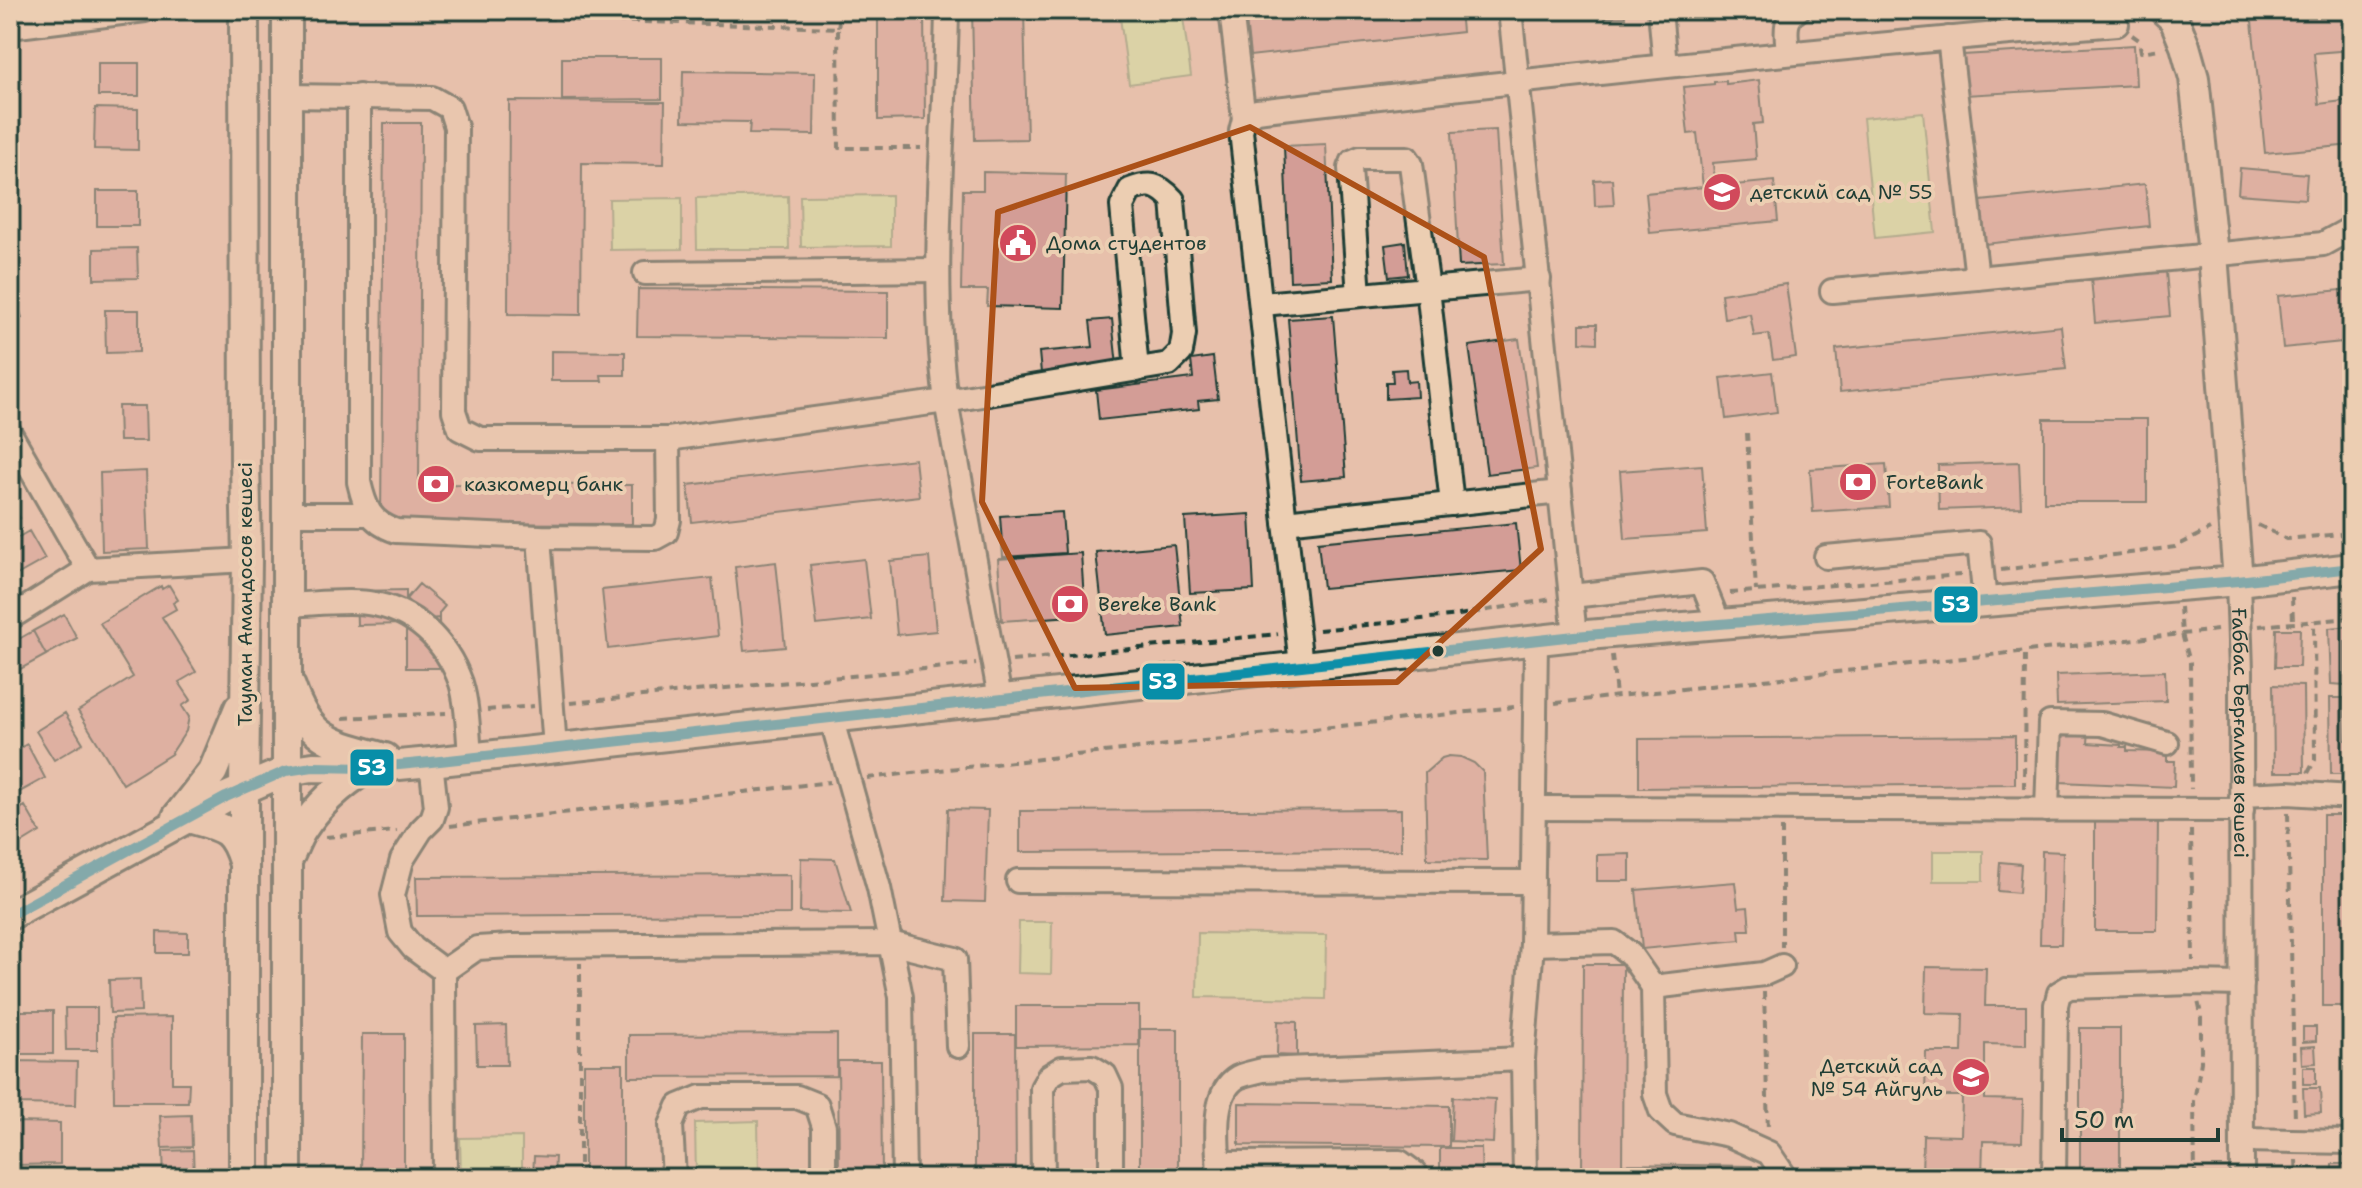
<svg xmlns="http://www.w3.org/2000/svg" width="2362" height="1188" viewBox="0 0 2362 1188" font-family="'Shantell Sans',sans-serif">
<rect width="100%" height="100%" fill="#e7c0ab"/>
<filter id="ink" filterUnits="userSpaceOnUse"><feTurbulence type="fractalNoise" baseFrequency=".0125" numOctaves="2"/><feDisplacementMap in="SourceGraphic" scale="16" xChannelSelector="R" yChannelSelector="G"/><feConvolveMatrix kernelMatrix="1 2 1 2 8 2 1 2 1" color-interpolation-filters="sRGB"/></filter>
<g filter="url(#ink)">
<!-- green -->
<path fill="#cce9a0" stroke="#76936a" stroke-width="2" d="M1119,10h63l9,66 -62,8z
M1923,112l12,120 -60,6 -12,-120z
M891,195v51l-90,1 -1,-51z
M788,196l1,53h-92l-1,-51z
M682,198v51l-72,1 -1,-51z
M1933,851h50v30h-50z
M1019,922h33l-1,52 -33,-1z
M1198,933l128,2 -1,64 -128,-2z
M758,1121l1,57h-63l-1,-55z
M522,1137v41h-61l-1,-40z"/>
<!-- building -->
<path fill="#d39d96" stroke="#1f3d34" stroke-width="2" d="M878,10h46l1,109 -47,1z
M972,10h52l3,129 -52,1z
M1245,10h215l2,22 -212,24z
M1605,10h19l1,7 -20,1z
M2333,10l19,1v39l-38,3 5,51 33,-4v45l-87,8 -13,-132 81,-8z
M2134,45l2,40 -171,10 -2,-40z
M562,58h100v41l-100,1z
M98,63h41v33h-41z
M683,71l132,2 -1,62 -65,-1 1,-12 -68,-1z
M1759,80l4,43 -10,1 3,35 -43,4 2,24 59,-6 4,40 -128,12 -4,-40 57,-6 -6,-54 -9,1 -5,-47 31,-3v-2l12,-1v3z
M509,101l156,1 -1,62 -82,-1 -1,152 -73,-1z
M95,108l43,1v41l-44,-1z
M384,123h37l-2,361 213,1v39l-251,-1z
M1496,130l8,134 -45,2 -7,-134z
M1326,144l6,135 -42,2 -6,-135z
M2240,168l67,6 -2,25 -67,-5z
M983,172l83,2 -3,134 -76,-2 1,-16h-27l2,-100h20z
M1612,179l2,26 -19,1 -1,-26z
M2145,184l4,42 -164,18 -4,-43z
M97,191h41v35h-41z
M1405,242l3,33 -19,2 -4,-32z
M137,248l1,30 -44,1v-30z
M2166,272l4,44 -75,7 -4,-45z
M10,277l12,41 -12,4z
M1786,284l10,73 -23,3 -4,-26 -15,2 -4,-22 -26,4 -3,-24z
M638,289l250,2v47l-251,-2z
M2352,289v52l-69,7 -5,-52z
M105,310h34v42l-33,1z
M1333,316l13,161 -45,4 -13,-162z
M1112,319l5,47 -76,7 -2,-21 54,-5 -3,-26z
M1580,324h17v19l-17,-1z
M2061,326l5,43 -226,23 -4,-43z
M1519,339l18,129 -50,6 -18,-128z
M551,351l74,1v23h-24l1,6h-51z
M1213,357l5,42 -20,2 1,8 -100,11 -3,-30 97,-12 -2,-18z
M1406,369l1,13 9,-1 1,16 -31,2v-17h7l-1,-12z
M1772,372l5,40 -51,7 -5,-41z
M118,406h27l1,35h-27z
M2044,419h103v83h-103z
M915,459l4,37 -227,26 -4,-37z
M2019,462l2,45 -82,3 -1,-45z
M1886,464l3,43 -76,5 -3,-43z
M1702,465l5,68 -82,6 -5,-68z
M146,471l3,78 -47,2 -2,-78z
M10,502l10,16 -10,6z
M1062,512l3,41 -62,4 -3,-41z
M1250,514l4,76 -64,3 -5,-75z
M1516,523l5,47 -198,18 -5,-46z
M29,531l16,28 -30,17 -5,-9v-25z
M1174,545l9,82 -78,8 -9,-83z
M1081,553l4,62 -83,6 -4,-62z
M929,557l7,74 -39,4 -7,-74z
M864,559l7,60 -54,6 -7,-60z
M776,562l9,85 -41,4 -9,-84z
M712,578l6,58 -110,13 -6,-59z
M419,584l26,22 -6,7v5l-10,1 -23,-20z
M169,585l9,15 -5,3 3,6 -14,8 34,55 -17,10 12,18 -9,6 7,11 -3,14 -15,23 -48,30 -45,-73 55,-34 -33,-54 61,-37 1,3z
M406,590v9l23,20 10,-1 1,50h-34v-44l-49,1 -1,-34z
M64,614l13,24 -31,17 -13,-24z
M2352,626v15h-7v44l-14,-1 -2,-56z
M2276,629h24l-1,38h-24z
M33,631l13,24 -31,17 -5,-9v-19z
M2165,671l1,30 -109,4 -1,-30z
M2273,685l30,1 1,86h-30z
M2330,698h14l1,42h7v34h-21z
M65,713l18,30 -29,17 -18,-29z
M2061,729l28,2 -1,12 33,2v2h6v4l40,1v9h8l-1,26 -115,-5z
M2015,736v48l-376,4v-49z
M27,744l18,34 -31,17 -4,-8v-34z
M1449,756l12,1 13,6 9,9 4,88 -60,-1 -2,-86 17,-15z
M25,806l15,26 -28,17 -2,-4v-30z
M948,809l40,1 -3,92 -40,-1z
M1401,809v41l-381,2v-41z
M2095,815l63,1 -1,115h-62z
M2323,815h29v191h-29z
M2042,851l21,1 -2,92h-21z
M1630,854v27h-33v-26z
M801,858l34,1 16,54 -51,-1z
M2000,862l21,2 -2,29 -21,-2z
M790,875v39l-373,2 -1,-39z
M1735,882l3,26 10,-1 2,23h-11l1,10 -98,9 -6,-59z
M157,932l31,1v20h-31z
M1583,964h40l-1,214h-40z
M1926,967l60,1 -1,38h41v39l-41,-1v55l38,1 -1,42 -39,-1 -1,37h-60l1,-43 38,1 1,-40h-37l1,-44h36l1,-38 -38,-1z
M140,979l1,33 -31,1 -1,-33z
M1016,1006h123v39l-123,1z
M65,1008h32v42h-31z
M20,1011h33v43h-34z
M172,1017v66h17l-1,19h-74l-1,-84z
M1278,1021l19,1v34l-20,-1z
M506,1025l1,40h-30l-1,-39z
M2303,1027h13v14l-13,1z
M2080,1028h40v150h-40z
M1140,1029h38v149h-38z
M362,1034h42v144h-43z
M837,1034v42l-208,1v-42z
M975,1034h40l1,144h-41z
M2315,1046l1,17 -14,1 -1,-17z
M13,1061l64,1 -1,43 -64,-1z
M838,1061h43l1,117h-43z
M584,1064h39v114h-39z
M2303,1067h13v17h-13z
M2303,1088h17l1,25 -17,1z
M1453,1097l42,2 -2,44 -42,-2z
M1239,1103l210,3v41l-210,-2z
M191,1115l1,32 -30,1 -2,-32z
M15,1122l45,1v41l-45,1z
M1440,1148h41l1,30h-42z
M193,1150l1,28h-30l-1,-27z
M534,1156l21,1 -1,21h-21z
M1623,1164l129,2v12h-129z
M2332,1164h20v14h-20z"/>
<g fill="none" stroke-linecap="round" stroke-linejoin="round">
<defs>
<g id="minor">
<path d="M947,10c-2,130 -18,261 -1,391l54,297"/>
<path d="M1231,10l13,109"/>
<path d="M1510,10l65,626"/>
<path d="M1660,10l5,56"/>
<path d="M10,27l135,-17"/>
<path d="M1949,38l28,240 346,-34 29,-16"/>
<path d="M1788,53c-1,-16 -6,-34 10,-43"/>
<path d="M287,96l145,2 18,10 6,19 -2,284 6,18 20,10h188l278,-38 223,-37 12,-12 3,-18 -11,-134c-15,-16 -23,-18 -43,-10l-8,16 15,164"/>
<path d="M359,96v386c6,26 11,40 37,49l143,6 116,1 11,-6 3,-12 -1,-81"/>
<path d="M645,273l293,-3"/>
<path d="M1832,291l145,-13"/>
<path d="M1359,295l-9,-127 3,-7 7,-3h47l4,6 17,125 24,215"/>
<path d="M1262,304l277,-25"/>
<path d="M10,433l78,136"/>
<path d="M288,514h82"/>
<path d="M1285,522l275,-30"/>
<path d="M539,537l16,211"/>
<path d="M1826,557l153,-14 6,59"/>
<path id="s1" d="M2238,581l3,90 1,507"/>
<path d="M1571,596l131,-14 17,42"/>
<path d="M288,605c26,-1 54,-5 80,-2 46,6 78,38 93,80 7,23 7,50 9,74"/>
<path d="M10,618l78,-49 159,-9"/>
<path d="M1301,665l-60,-534 3,-12 13,-8c287,-33 573,-64 860,-87"/>
<path d="M831,717l48,171 22,109 3,181"/>
<path d="M431,762l5,45 -4,12 -11,11 -19,30 -9,35 7,37 13,16 31,23 33,-23 34,-2 379,-3 65,16 3,87"/>
<path d="M2242,795l46,-2 64,4"/>
<path d="M1534,808l708,2"/>
<path d="M2047,810l3,-87 52,1 65,19"/>
<path d="M1018,881l515,1"/>
<path d="M1532,944l82,-2 16,12 23,33 2,107 6,17 14,13 54,11 40,18 17,25"/>
<path d="M444,971l1,207"/>
<path d="M1653,987l111,-13 18,-8"/>
<path d="M2242,1140l110,2"/>
<path d="M1219,1163l181,-1 15,11 2,5"/>
<path d="M674,1178l-3,-53 8,-19 22,-9h96l20,8 7,22v51"/>
<path d="M1043,1178l-1,-90 7,-12 13,-8 30,-1 13,8 6,13v90"/>
<path d="M1219,1178c0,-29 -11,-84 19,-101 7,-3 17,-5 25,-7l260,-11"/>
<path d="M1525,1178l-2,-119 9,-115 4,-303"/>
<path d="M2054,1178l2,-173 3,-12 10,-6 124,-4 49,1"/>
</g>
<path id="major" d="M244,10l1,450 2,100 -3,230v388
M2164,10l10,9 11,27 9,32 19,176 25,327
M291,687c18,55 43,57 94,71
M177,817l36,-46 26,-63
M189,818c33,10 43,8 54,43
M288,859c5,-9 8,-20 14,-29 16,-25 41,-47 65,-62
M10,915l216,-118 60,-26 27,-4 54,1 64,-6 1144,-126 663,-55 114,-13
M287,1178v-1168"/>
</defs>
<!-- minor casing -->
<use href="#minor" stroke="#1f3d34" stroke-width="28"/>
<!-- major casing -->
<use href="#major" stroke="#1f3d34" stroke-width="34"/>
<!-- path -->
<path stroke="#1f3d34" stroke-width="4" stroke-dasharray="8 6" stroke-linecap="butt" d="M454,10v6l384,12 1,120h82
M838,27l3,-17
M2132,35l7,5 2,12 19,-3
M1747,433l9,158
M2258,525l29,14 65,-6
M2001,570l174,-23 35,-18
M1730,593l231,-18
M2292,597l1,24
M2180,607l2,27 8,28 1,127
M2259,626l93,-8
M1319,630l140,-15 93,-16
M1612,655l4,41
M1012,661l266,-27
M570,703l406,-39
M1555,703l663,-73
M487,710l47,-4
M343,718l103,-5
M2308,773l7,-13 -1,-140
M867,778l647,-71
M2024,789l1,-137
M2288,813l7,307
M450,826l380,-44
M1782,828v119
M2191,830l2,131
M326,837l71,-6
M1764,992l4,139
M2296,1160l1,18
M580,1178v-215
M2195,1178l-1,-77 7,-39v-48l-3,-13"/>
<!-- minor -->
<use href="#minor" stroke="#ecceb2" stroke-width="22"/>
<!-- major -->
<use href="#major" stroke="#ecceb2" stroke-width="28"/>
<defs>
<path id="bus-1" d="M10,915l216,-118 60,-26 27,-4 54,1 64,-6 1144,-126 663,-55 114,-13"/>
</defs>
<!-- bus-1 casing -->
<use href="#bus-1" stroke="#ecceb2" stroke-width="16"/>
<!-- bus-1 -->
<use href="#bus-1" stroke="#088ea8" stroke-width="10"/>
</g>
</g>
<!-- marked area -->
<path d="M0 0H2362V1188H0ZM1250,127l234,130 57,292 -144,133 -322,6 -93,-186 16,-290z" fill="#e7c0ab" fill-opacity=".55" fill-rule="evenodd"/>
<path fill="none" stroke="#ac5118" stroke-width="6" stroke-linejoin="round" d="M1250,127l234,130 57,292 -144,133 -322,6 -93,-186 16,-290z"/>
<!-- icons -->
<defs>
<symbol id="school-disc" viewBox="-11 -11 22 22"><circle r="9.5" fill="#d1495b" stroke="#ecceb2"/><path d="M0-5L7-2L0 1L-7-2ZM-4 1L0 2.5L4 1V4Q0 6-4 4Z" fill="#fff"/></symbol>
<symbol id="civic-disc" viewBox="-11 -11 22 22"><circle r="9.5" fill="#d1495b" stroke="#ecceb2"/><path d="M-.6-6.5H3V-4.5H.6V-3L4-1V1h2V6H-6V1h2V-1L-.6-3ZM-1.2 2.5V6h2.4V2.5Z" fill="#fff"/></symbol>
<symbol id="bank-disc" viewBox="-11 -11 22 22"><circle r="9.5" fill="#d1495b" stroke="#ecceb2"/><path d="M-6-4H6V4H-6ZM0-2.3a2.3 2.3 0 1 0 0 4.6a2.3 2.3 0 1 0 0-4.6Z" fill="#fff"/></symbol>
</defs>
<g fill-rule="evenodd">
<use href="#school-disc" x="1700" y="170" width="44" height="44"/>
<use href="#civic-disc" x="996" y="221" width="44" height="44"/>
<use href="#bank-disc" x="1836" y="460" width="44" height="44"/>
<use href="#bank-disc" x="414" y="462" width="44" height="44"/>
<use href="#bank-disc" x="1048" y="582" width="44" height="44"/>
<use href="#school-disc" x="1949" y="1055" width="44" height="44"/>
</g>
<!-- markers -->
<circle fill="#1f3d34" stroke="#ecceb2" stroke-width="3" cx="1438" cy="651" r="7"/>
<g text-anchor="middle" dominant-baseline="central" stroke-width="8" stroke-linejoin="round" paint-order="stroke">
<!-- poi labels -->
<g font-size="20" fill="#1f3d34" stroke="#ecceb2" text-anchor="start">
<text x="1750" y="192">детский сад № 55</text>
<text x="1046" y="243">Дома студентов</text>
<text x="1886" y="482">ForteBank</text>
<text x="464" y="484">казкомерц банк</text>
<text x="1098" y="604">Bereke Bank</text>
<text x="1943" y="1066" text-anchor="end">Детский сад<tspan x="1943" dy="23">№ 54 Айгуль</tspan></text>
</g>
<!-- street labels -->
<g font-size="20" fill="#1f3d34" stroke="#ecceb2">
<text transform="translate(245 594) rotate(-90)">Тауман Амандосов көшесі</text>
<text stroke="none"><textPath href="#s1" startOffset="152">Ғаббас Берғалиев көшесі</textPath></text>
</g>
</g>
<g stroke="#ecceb2" stroke-width="3">
<rect x="1933" y="585" width="46" height="39" rx="8" fill="#088ea8"/>
<rect x="1141" y="662" width="45" height="39" rx="8" fill="#088ea8"/>
<rect x="349" y="748" width="46" height="39" rx="8" fill="#088ea8"/>
</g>
<g font-size="22" text-anchor="middle" font-weight="bold" fill="#fff">
<text x="1956" y="612">53</text>
<text x="1163" y="689">53</text>
<text x="372" y="775">53</text>
</g>
<!-- margin -->
<rect width="2362" height="1188" fill="none" stroke="#ecceb2" stroke-width="40"/>
<rect x="20" y="20" width="2322" height="1148" fill="none" stroke="#1f3d34" stroke-width="3" filter="url(#ink)"/>
<!-- scale -->
<path d="M2062 1128v12h156v-12" fill="none" stroke="#1f3d34" stroke-width="4"/>
<text x="2074" y="1128" font-size="24" fill="#1f3d34" stroke="#ecceb2" stroke-width="6" paint-order="stroke">50 m</text>
</svg>
